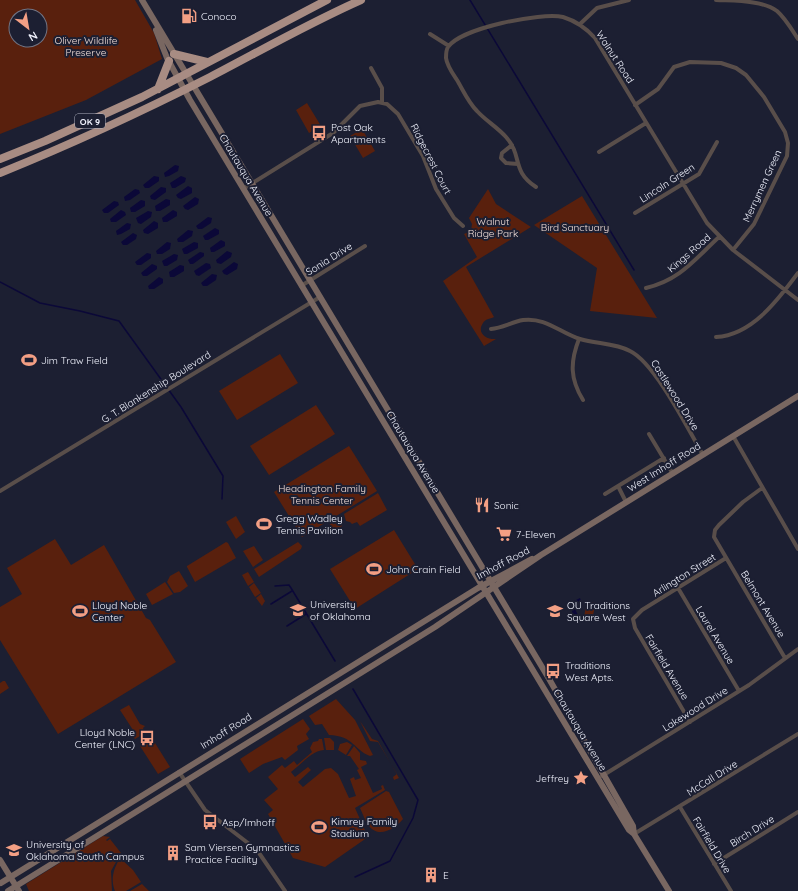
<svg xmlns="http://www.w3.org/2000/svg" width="798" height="891" viewBox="0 0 798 891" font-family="Quicksand,sans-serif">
<rect width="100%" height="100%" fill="#1c1f32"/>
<!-- green -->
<path fill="#59200d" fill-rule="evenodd" d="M0,0h135l19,33 8,26 -76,41 -86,34zM16,16h24v24h-24z
M307,103l14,23 -12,7 -13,-23z
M362,129l13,22 -12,7 -13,-22z
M488,189l8,15 35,23 -65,40 28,50c-4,2 -9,2 -11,6 -7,10 4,17 13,16l-12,7 -41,-65 34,-24 -13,-23 7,-3 1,-7 -3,-6z
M582,196l75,122 -67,-7 7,-43 -63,-43z
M280,354l18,29 -61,37 -18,-29z
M316,405l19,29 -66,41 -19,-29z
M349,446l28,45 -75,46 -28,-45z
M378,493l9,17 -27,16 -3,-4 -5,2 -2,-2 -4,-1 -2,-7z
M236,516l9,16 -9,7 -10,-17z
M338,518l5,4 -1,4 -8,5 -5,-8z
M394,530l24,39 -63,40 -25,-40z
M55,539l16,26 33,-20 42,73 4,2 26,42 -118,72 -58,-94v-33l22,-13 -15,-26z
M226,542l2,1 8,15 -41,24 -8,-15v-1z
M298,542l4,4 -1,3 -42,28 -5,-8z
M254,546l9,14 -10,7 -10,-16z
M179,571l9,15 -8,6 -6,1 -7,-11 3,-6z
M248,572l6,10 -6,4 -6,-11z
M165,582l8,12 -21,11 -6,-11z
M254,583l7,10 -6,4 -6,-10z
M261,594l4,7 -3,5 -6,-8z
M587,601l9,2 -4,16 -8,-2z
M3,681h2l4,7 -9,6v-11z
M336,699l19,21 18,35 -3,1c-16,-6 -16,-20 -41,-21l-7,-11 -7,1 -6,-9z
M129,705l11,19 5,2 -2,2 2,5 -10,6 -3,-4 1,-5 -13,-20z
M303,719l7,10 -4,5 3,5 -12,7 1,4 -13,10 -3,-3 -19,7 -14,9 -9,-14z
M360,721l12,18 6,2 21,37 -5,2 -1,-3 4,-3 -19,-32 -8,-1z
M324,738h6l4,4v8h-8z
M319,739h3l2,11c-13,1 -21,13 -33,22l4,5 13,-10 3,3 -13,12 5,5 22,-18 6,-1 7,6 11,24 7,-2 -6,-17 4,-2 1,3 6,-2 -4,-8 2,-1 -9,-13h-3l7,-10 6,7v7l6,1 1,3 -6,3 12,26 9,-4 -1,-3 2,-1 2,5 -30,18 13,29 -43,30 -32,-9 -25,-44 5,-4 -9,-10 14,-11 -10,-12 14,-12 3,3 9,-7 3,4 15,-13 -2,-4 3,-6 5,-1z
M150,740l2,4 3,-1 15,24 -12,7 -18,-28z
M347,742l5,3 -6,10 -8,-5 2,-6z
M386,791l3,1 14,27c-7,9 -24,20 -34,7 -4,-5 -6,-12 -9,-18z
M103,836l7,1 -4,3 1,1 3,-2 11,14 -10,18 1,20h-83l-3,-7z
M120,858l13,12 8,12 -15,9h-11c-5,-12 -1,-23 5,-33z
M142,884l7,7h-19z"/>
<!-- water -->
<path fill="#0b0838" d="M175,165l4,1 -1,5 -9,5 -4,1 -1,-4z
M154,176l5,1v4l-10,7h-4l-2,-3z
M181,176l5,2 -1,4 -10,6h-3l-2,-5z
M188,186l4,2v5l-11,6 -3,-1 -2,-3z
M161,187l5,1v4l-11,8 -4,-1 -1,-3z
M135,189l4,1 1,3 -10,7 -5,1 -1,-4z
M195,197l4,2 -1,5 -10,6 -3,-1 -2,-3z
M166,199l4,1v5l-10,6h-4l-1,-5z
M141,200l4,1v5l-10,6h-4l-1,-4z
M114,201l4,1 1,3 -11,8h-4l-2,-3z
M121,210l4,2 1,3 -10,7h-5l-1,-3z
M173,210l4,2v4l-10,6h-4l-1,-4z
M148,211l4,1 -1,5 -10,7 -3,-1 -2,-5z
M208,217l4,1 -1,5 -9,6h-4l-2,-3z
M154,221l4,2v5l-10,6 -4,-1 -1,-3z
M127,223l4,1 -1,5 -9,5 -4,1 -1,-4z
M215,228l4,2v4l-11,6h-3l-2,-4z
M188,230l5,1 -1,5 -9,6h-5l-1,-3z
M133,233l4,2 -1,4 -9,6h-4l-2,-3z
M221,240l4,2v4l-11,6h-3l-1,-4z
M167,242l4,1 -1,6 -8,5h-5l-1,-3z
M194,242l4,1v5l-11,6h-3l-2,-5z
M227,251l5,2 -1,4 -10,7 -4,-1 -1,-3z
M200,252l4,1v3l-11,8h-3l-2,-4z
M147,253l4,1v4l-10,7h-4l-2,-3z
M174,254l4,1 -1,5 -10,6h-3l-2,-5z
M234,262l4,2 -1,5 -10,6 -3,-1 -2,-3z
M206,263l4,1 1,4 -12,8 -3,-1 -2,-4z
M152,264l5,2v3l-10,7h-4l-2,-3z
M180,265l4,1v5l-10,6h-4l-1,-5z
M212,274l5,1 -1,5 -9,6h-4l-2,-3z
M159,277l4,2v4l-9,6h-5l-1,-3z
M580,598l1,3 -3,2 1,5 -3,3 2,4 -7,5 -1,-2 4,-3 -2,-3 2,-11z"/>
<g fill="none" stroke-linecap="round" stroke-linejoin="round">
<!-- stream -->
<path stroke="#0b0838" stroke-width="1.5" d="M470,0l164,270
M0,282l40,21 40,8 39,10 62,86 42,69 -1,23
M275,586l14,-1 2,3 44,73
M271,604l21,-13
M287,626l19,-12
M353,689l65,111 -5,18 -23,43 -35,16"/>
<!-- street -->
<path stroke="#594e4a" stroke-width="4" d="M716,0c19,1 46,0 61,11 9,8 15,19 21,28
M580,24l17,-16 32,-8
M430,34l19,12
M371,68l11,20v14
M635,105l23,-16 16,-22 16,-5 31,1 15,5 10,7 18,22 21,35 3,11 -1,13 -33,68 -21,26
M512,145l-10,8 -1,5 5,5 12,1
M599,152l47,-29
M536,187c-25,-16 -13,-31 -30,-50 -9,-10 -21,-17 -29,-26 -9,-9 -14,-21 -20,-31 -4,-6 -10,-14 -11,-22 0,-3 0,-8 2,-11 13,-19 93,-35 115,-30 13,4 23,11 32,21l112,185 26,27 65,50
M243,189l90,-56 27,-27 18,-4 9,2 11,10 25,42 13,33 18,29 9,8
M635,213l64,-39 18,-32
M301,286l64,-40
M646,288c34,-8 48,-28 73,-51
M491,329c11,-1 21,-7 32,-9 23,-3 37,13 57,19 16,5 35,4 50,12 25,12 58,78 73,104
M716,337c36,-2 62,-37 82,-64
M579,339c-9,23 -9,40 4,61
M649,434l24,40
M733,436l65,113
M618,486l8,16
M762,488l-19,14 -24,23 -4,5 -1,7 71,121
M0,491l320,-194
M605,494l59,-36
M678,588l61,103
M690,722l-55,-94 -2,-9 9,-9 84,-52
M179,772l26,38 52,40 28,41
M602,776l147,-91 49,-36
M680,807l51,84
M634,834l164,-100
M714,864l84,-52"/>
<!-- secondary -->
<path stroke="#796761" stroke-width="6" d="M142,0l406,677 85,149 1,8 35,57
M156,30l11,28 23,42 439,730 5,4
M0,860l19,31
M1,883l477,-295 54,-29
M8,891l427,-264 106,-72 257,-159"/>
<!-- highway -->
<path stroke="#a88c83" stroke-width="8" d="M174,54l33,8
M158,89l11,-28
M0,159l45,-18 97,-44 185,-97
M0,173c72,-29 141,-61 210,-96 50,-26 99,-54 151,-77"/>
</g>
<!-- icons -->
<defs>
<symbol id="fuel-bare" viewBox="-9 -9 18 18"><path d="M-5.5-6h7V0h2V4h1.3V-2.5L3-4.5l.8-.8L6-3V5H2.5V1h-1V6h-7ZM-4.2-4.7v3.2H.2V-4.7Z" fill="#f39f84" stroke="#1c1f32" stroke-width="2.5" paint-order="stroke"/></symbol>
<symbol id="bus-bare" viewBox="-9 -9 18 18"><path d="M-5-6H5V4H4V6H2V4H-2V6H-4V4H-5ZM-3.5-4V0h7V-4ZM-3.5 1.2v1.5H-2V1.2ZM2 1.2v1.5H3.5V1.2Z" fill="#f39f84" stroke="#1c1f32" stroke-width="2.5" paint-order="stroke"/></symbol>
<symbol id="stadium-bare" viewBox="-9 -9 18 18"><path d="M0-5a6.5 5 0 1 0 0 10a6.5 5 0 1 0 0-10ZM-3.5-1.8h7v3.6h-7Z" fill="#f39f84" stroke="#1c1f32" stroke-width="2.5" paint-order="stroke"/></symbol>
<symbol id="restaurant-bare" viewBox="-9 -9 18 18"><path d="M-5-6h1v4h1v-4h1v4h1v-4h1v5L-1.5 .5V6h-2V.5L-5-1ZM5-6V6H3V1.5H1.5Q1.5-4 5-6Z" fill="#f39f84" stroke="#1c1f32" stroke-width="2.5" paint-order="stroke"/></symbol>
<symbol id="supermarket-bare" viewBox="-9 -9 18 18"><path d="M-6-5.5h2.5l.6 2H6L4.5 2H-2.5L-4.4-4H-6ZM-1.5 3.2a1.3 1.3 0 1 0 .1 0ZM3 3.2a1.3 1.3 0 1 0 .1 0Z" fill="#f39f84" stroke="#1c1f32" stroke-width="2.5" paint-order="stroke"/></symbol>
<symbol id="university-bare" viewBox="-9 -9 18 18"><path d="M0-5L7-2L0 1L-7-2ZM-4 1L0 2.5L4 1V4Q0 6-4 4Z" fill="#f39f84" stroke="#1c1f32" stroke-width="2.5" paint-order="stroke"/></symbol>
<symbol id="sight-bare" viewBox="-9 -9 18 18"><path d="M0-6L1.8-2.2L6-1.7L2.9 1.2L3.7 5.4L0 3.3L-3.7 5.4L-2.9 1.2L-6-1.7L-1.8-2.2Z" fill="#f39f84" stroke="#1c1f32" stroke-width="2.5" paint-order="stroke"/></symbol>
<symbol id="school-bare" viewBox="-9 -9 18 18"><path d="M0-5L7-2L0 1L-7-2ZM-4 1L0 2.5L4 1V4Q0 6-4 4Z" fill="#f39f84" stroke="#1c1f32" stroke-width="2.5" paint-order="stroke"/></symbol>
<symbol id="building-bare" viewBox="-9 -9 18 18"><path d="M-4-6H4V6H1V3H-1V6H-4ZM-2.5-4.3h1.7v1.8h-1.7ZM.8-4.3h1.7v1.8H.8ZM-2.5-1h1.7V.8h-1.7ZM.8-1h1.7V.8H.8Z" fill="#f39f84" stroke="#1c1f32" stroke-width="2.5" paint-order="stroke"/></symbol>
</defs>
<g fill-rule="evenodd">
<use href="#fuel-bare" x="178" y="5" width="22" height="22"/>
<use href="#bus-bare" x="308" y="122" width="22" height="22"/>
<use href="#stadium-bare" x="18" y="349" width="22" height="22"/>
<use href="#restaurant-bare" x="471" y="494" width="22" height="22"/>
<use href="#stadium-bare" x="253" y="513" width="22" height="22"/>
<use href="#supermarket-bare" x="493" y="523" width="22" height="22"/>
<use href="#stadium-bare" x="363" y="558" width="22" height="22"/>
<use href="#university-bare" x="287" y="599" width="22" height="22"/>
<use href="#stadium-bare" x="69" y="600" width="22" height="22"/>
<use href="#university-bare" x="544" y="600" width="22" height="22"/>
<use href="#bus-bare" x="542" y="660" width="22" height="22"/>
<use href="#bus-bare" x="136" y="727" width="22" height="22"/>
<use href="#sight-bare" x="570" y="767" width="22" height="22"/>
<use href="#bus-bare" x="199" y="811" width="22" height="22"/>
<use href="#stadium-bare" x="308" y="816" width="22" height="22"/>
<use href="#school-bare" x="3" y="839" width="22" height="22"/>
<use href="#building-bare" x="162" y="842" width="22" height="22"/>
<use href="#building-bare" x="420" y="864" width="22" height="22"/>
</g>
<g text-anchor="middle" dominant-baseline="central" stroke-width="4" stroke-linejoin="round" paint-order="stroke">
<!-- shield labels -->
<rect fill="#1c1f32" stroke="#b1b3c1" stroke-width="1" x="75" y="114" width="30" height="14" rx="3"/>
<g font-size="9" font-weight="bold" fill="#f1f3fe">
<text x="90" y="121">OK 9</text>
</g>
<!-- poi labels -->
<g font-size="10" fill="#f1f3fe" stroke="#1c1f32" text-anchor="start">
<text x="201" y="16">Conoco</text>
<text x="331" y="127">Post Oak<tspan x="331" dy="12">Apartments</tspan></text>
<text x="41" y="360">Jim Traw Field</text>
<text x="494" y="505">Sonic</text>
<text x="276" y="518">Gregg Wadley<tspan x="276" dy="12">Tennis Pavilion</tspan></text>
<text x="516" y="534">7-Eleven</text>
<text x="386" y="569">John Crain Field</text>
<text x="310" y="604">University<tspan x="310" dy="12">of Oklahoma</tspan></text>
<text x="92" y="605">Lloyd Noble<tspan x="92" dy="12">Center</tspan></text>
<text x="567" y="605">OU Traditions<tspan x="567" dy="12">Square West</tspan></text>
<text x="565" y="665">Traditions<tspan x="565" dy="12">West Apts.</tspan></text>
<text x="135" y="732" text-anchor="end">Lloyd Noble<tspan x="135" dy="12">Center (LNC)</tspan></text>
<text x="569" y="778" text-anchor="end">Jeffrey</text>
<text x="331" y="821">Kimrey Family<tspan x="331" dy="12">Stadium</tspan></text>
<text x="222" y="822">Asp/Imhoff</text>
<text x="26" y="844">University of<tspan x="26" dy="12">Oklahoma South Campus</tspan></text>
<text x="185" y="847">Sam Viersen Gymnastics<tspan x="185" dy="12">Practice Facility</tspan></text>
<text x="443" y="875">E</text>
</g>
<!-- park labels -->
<g font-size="10" fill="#f1ddd7" stroke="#1c1f32">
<text x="86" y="40">Oliver Wildlife<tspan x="86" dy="12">Preserve</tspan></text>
<text x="493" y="221">Walnut<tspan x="493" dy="12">Ridge Park</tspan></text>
<text x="575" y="227">Bird Sanctuary</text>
<text x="322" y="488">Headington Family<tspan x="322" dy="12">Tennis Center</tspan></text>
</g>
<!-- street labels -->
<g font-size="10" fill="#f1f3fe" stroke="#1c1f32">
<text transform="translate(615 57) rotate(57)">Walnut Road</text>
<text transform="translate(431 159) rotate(63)">Ridgecrest Court</text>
<text transform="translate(246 175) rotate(59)">Chautauqua Avenue</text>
<text transform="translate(667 183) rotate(-33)">Lincoln Green</text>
<text transform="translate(762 186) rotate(-65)">Merrymen Green</text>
<text transform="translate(689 253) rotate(-41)">Kings Road</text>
<text transform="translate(329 259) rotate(-32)">Sonia Drive</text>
<text transform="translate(156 387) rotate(-32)">G. T. Blankenship Boulevard</text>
<text transform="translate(675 395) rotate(58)">Castlewood Drive</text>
<text transform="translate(413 452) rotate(59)">Chautauqua Avenue</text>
<text transform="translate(664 467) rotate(-32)">West Imhoff Road</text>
<text transform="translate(503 563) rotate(-28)">Imhoff Road</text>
<text transform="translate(684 575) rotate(-32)">Arlington Street</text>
<text transform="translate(763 604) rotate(59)">Belmont Avenue</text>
<text transform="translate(715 635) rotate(59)">Laurel Avenue</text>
<text transform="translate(667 667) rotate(59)">Fairfield Avenue</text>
<text transform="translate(695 709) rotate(-32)">Lakewood Drive</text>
<text transform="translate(580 730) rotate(59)">Chautauqua Avenue</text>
<text transform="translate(226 731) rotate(-32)">Imhoff Road</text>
<text transform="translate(712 778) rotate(-32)">McCall Drive</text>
<text transform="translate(752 831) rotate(-32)">Birch Drive</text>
<text transform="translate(712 845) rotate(59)">Fairfield Drive</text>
</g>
</g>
<!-- north arrow -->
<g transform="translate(28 28) rotate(149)"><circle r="19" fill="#1c1f32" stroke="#717484"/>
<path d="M0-3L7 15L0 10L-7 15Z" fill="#f39f84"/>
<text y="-6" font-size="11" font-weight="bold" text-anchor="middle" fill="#f1f3fe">N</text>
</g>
</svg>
